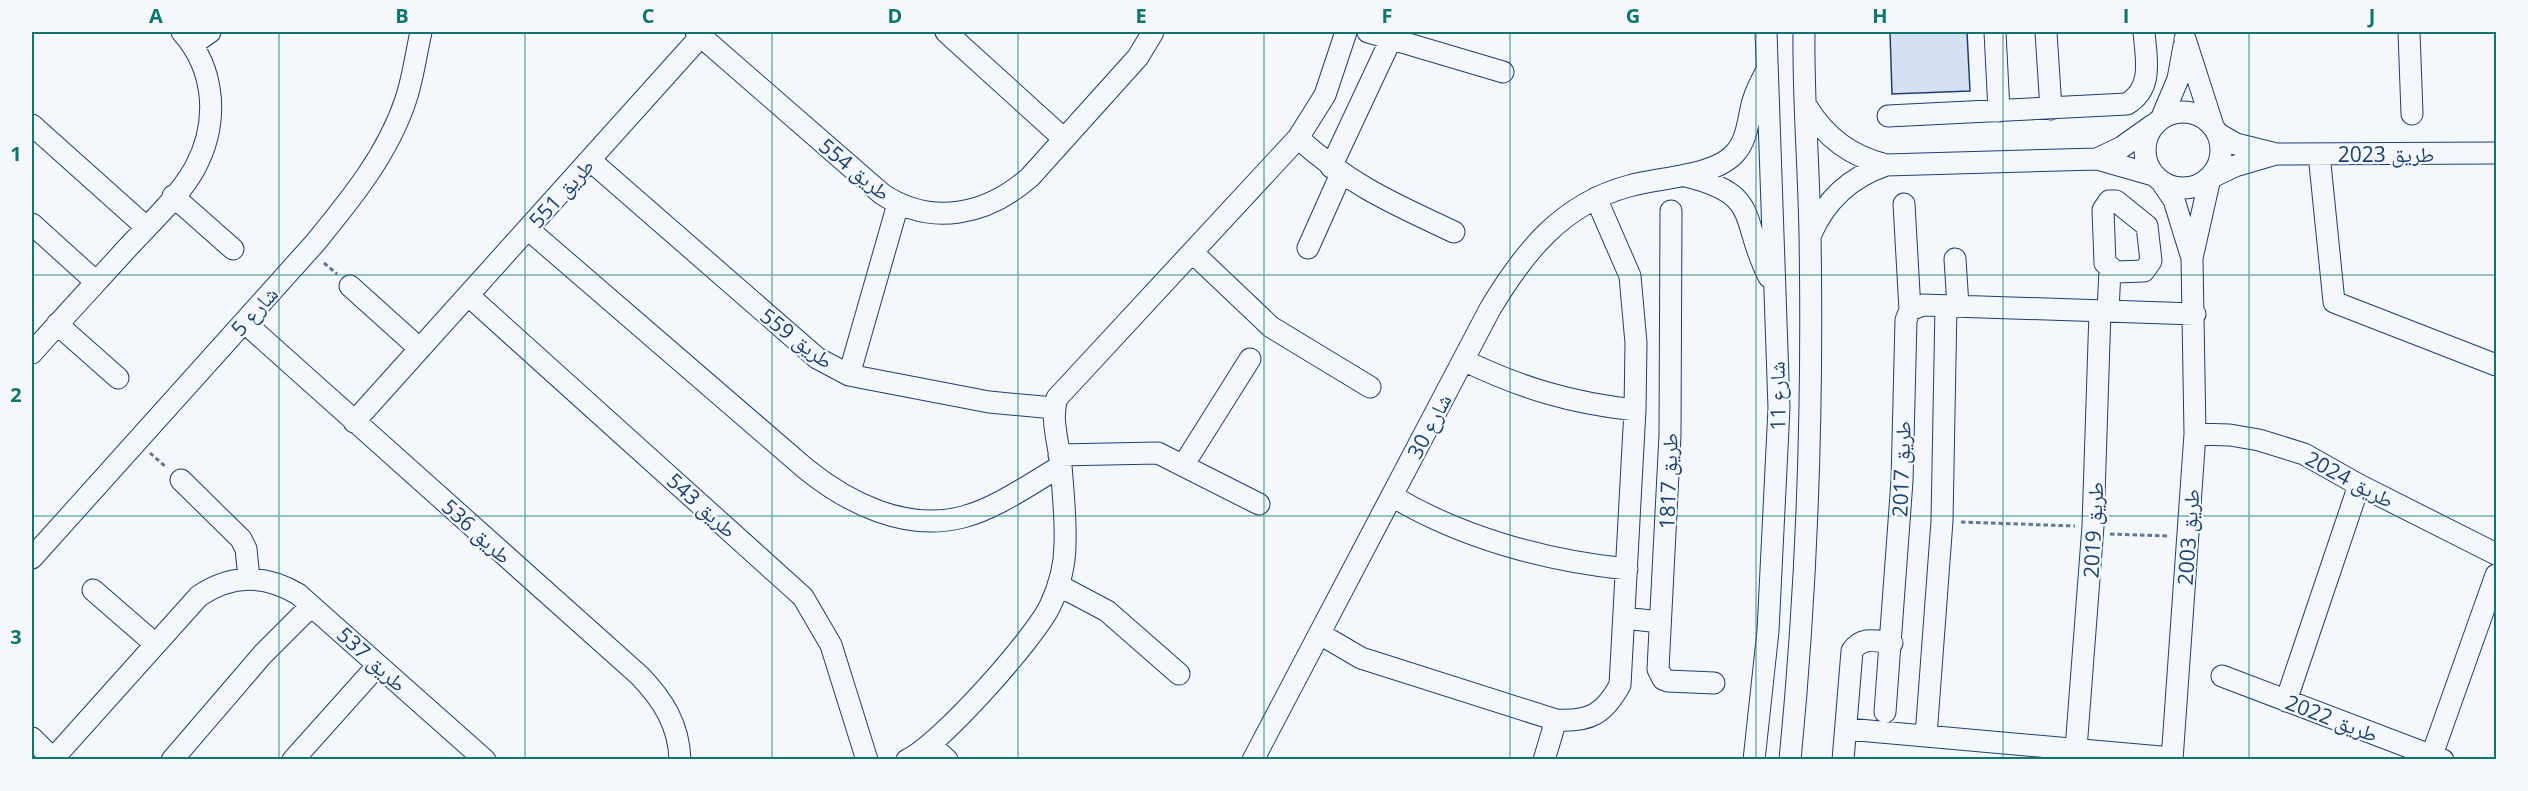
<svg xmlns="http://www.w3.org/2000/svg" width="2528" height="791" viewBox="0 0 2528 791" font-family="'Open Sans','Noto Naskh Arabic',sans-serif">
<rect width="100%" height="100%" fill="#f4f7fb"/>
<!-- building -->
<path fill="#d5e0f0" stroke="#1d3f73" stroke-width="1.5" d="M1890,32h77l3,59 -78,3z"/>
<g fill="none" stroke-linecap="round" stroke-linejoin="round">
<defs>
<path id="minor" d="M696,32l186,162c50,33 105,21 148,-17l108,-120 15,-25
M946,32l118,107
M1368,32l135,40
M1995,32l4,79
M2046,32l5,77
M2409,32l3,82
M2185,39l28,87
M193,44l17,-12
M1807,107c19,31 44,49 79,58l211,-6 56,16
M2145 150a38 38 0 1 1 76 0a38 38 0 1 1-76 0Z
M1888,116l239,-12c27,-16 19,-46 17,-72
M2162,117l16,-38 6,-33
M32,125l114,102
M2217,133l19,11 40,10 220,-1
M1298,138c52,47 94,65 156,94
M2319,154l15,148 162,63
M2097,159l25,-12 31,-22
M591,161l226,197 32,17 15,3 125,24 65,6
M1331,167l60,-128
M1686,176c77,19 53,43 83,101
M2163,184l11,16 17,55
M173,196l60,53
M2109,201h7l31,25 4,35 -7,10 -28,1 -11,-9 -2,-53z
M1904,204l6,106
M1671,211l-1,224 -12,234 5,10 5,2 46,2
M32,224l64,58
M529,230l277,239c42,34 100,63 157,48 34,-9 67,-33 98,-51
M1811,234c15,-35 40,-57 75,-69
M1308,248l33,-74
M1193,253l78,74 99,60
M1955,259l3,47
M350,286l70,63
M469,296l334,301 28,48 36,115
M2108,311l2,-41
M244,322l396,354c23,24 39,49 40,84
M57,324l61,54
M32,353c29,-33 59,-65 89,-98 24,-27 56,-55 74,-87 24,-45 21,-98 -13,-136
M1463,360c58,28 108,43 172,50
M849,375l49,-171
M354,422l347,-386
M2195,434l35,1 29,5 45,14 55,31 137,69
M1059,455l99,-2 101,51
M1184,464l66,-105
M181,480l60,59 5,10 3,29
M1392,496c70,42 155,65 235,73
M32,558l283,-315c36,-44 73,-89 91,-144 7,-21 10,-45 15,-67
M1058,585l49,26 72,63
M93,590l61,53
M1624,618l36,4
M1320,634l41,24 195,62c34,2 48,-6 64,-35l15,-275 1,-67 -6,-67 -34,-78
M2222,676l221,84
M2286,701l73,-216
M1885,712l17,-231 4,-161 4,-10 13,-5 272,9
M1847,729l325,29
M1926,736l16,-215 4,-215
M32,738l21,21
M931,745l16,15
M2076,749l17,-223 7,-215
M2432,755l64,-180
M52,760l147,-164c33,-22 65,-22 99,-2l187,166
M172,760l91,-106 48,-48
M293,760l85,-95
M907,760c33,-15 127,-121 143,-154 9,-19 15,-41 15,-62 1,-25 -2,-53 -4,-78 -2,-22 -11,-47 -4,-68l241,-260 27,-43 21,-63
M1253,760l237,-451c34,-57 72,-105 139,-123 31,-9 87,-9 107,-34 12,-14 12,-34 17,-51 3,-10 8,-20 13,-29
M1544,760l12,-40
M1754,760l14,-129 11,-223 -13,-376
M1790,760c17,-174 23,-349 20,-524 -1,-68 -7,-136 -6,-204
M1843,760l9,-109c10,-15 24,-10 40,-8
M2172,760l23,-326 -3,-176 18,-80 25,-12 41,-12"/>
</defs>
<!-- minor casing -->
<use href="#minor" stroke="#1d3f73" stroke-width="23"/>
<!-- path -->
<path stroke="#5e769c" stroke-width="3" stroke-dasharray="4.5 3" stroke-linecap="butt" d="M324,263l13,11
M150,453l17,15
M1961,522l114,4
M2110,534l59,2"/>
<!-- minor -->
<use href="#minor" stroke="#f4f7fb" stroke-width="21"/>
</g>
<!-- grid -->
<path fill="none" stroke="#0f766e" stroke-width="1.5" stroke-opacity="0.55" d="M279,32v728M525,32v728M772,32v728M1018,32v728M1264,32v728M1510,32v728M1756,32v728M2003,32v728M2249,32v728M32,275h2464M32,516h2464"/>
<g text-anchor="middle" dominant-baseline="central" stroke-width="4.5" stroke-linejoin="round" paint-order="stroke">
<!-- street labels -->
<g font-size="21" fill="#1d3f73" stroke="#f4f7fb">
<text x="2386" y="154">طريق 2023</text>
<text transform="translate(855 169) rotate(39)">طريق 554</text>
<text transform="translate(561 193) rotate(-48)">طريق 551</text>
<text transform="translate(254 311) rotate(-48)">شارع 5</text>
<text transform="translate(797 338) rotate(37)">طريق 559</text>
<text transform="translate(1777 396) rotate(-91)">شارع 11</text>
<text transform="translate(1429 426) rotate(-62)">شارع 30</text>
<text transform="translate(1901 469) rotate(-88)">طريق 2017</text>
<text transform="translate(2350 479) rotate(28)">طريق 2024</text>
<text transform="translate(1668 481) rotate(-88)">طريق 1817</text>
<text transform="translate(702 505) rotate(42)">طريق 543</text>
<text transform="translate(2093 530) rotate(-87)">طريق 2019</text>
<text transform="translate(477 531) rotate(42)">طريق 536</text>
<text transform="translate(2188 537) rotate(-86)">طريق 2003</text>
<text transform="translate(372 659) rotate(42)">طريق 537</text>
<text transform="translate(2332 718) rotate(21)">طريق 2022</text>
</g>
</g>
<!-- border -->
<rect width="2528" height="791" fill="none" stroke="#f4f7fb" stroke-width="66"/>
<rect x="33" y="33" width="2462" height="725" fill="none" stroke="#0f766e" stroke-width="2"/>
<g font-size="20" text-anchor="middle" font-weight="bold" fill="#0f766e">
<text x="156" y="23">A</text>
<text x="402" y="23">B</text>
<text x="648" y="23">C</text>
<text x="895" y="23">D</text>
<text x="1141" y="23">E</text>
<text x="1387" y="23">F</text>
<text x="1633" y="23">G</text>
<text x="1880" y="23">H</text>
<text x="2126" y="23">I</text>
<text x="2372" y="23">J</text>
<text x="16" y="161">1</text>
<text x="16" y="402">2</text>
<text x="16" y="644">3</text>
</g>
</svg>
